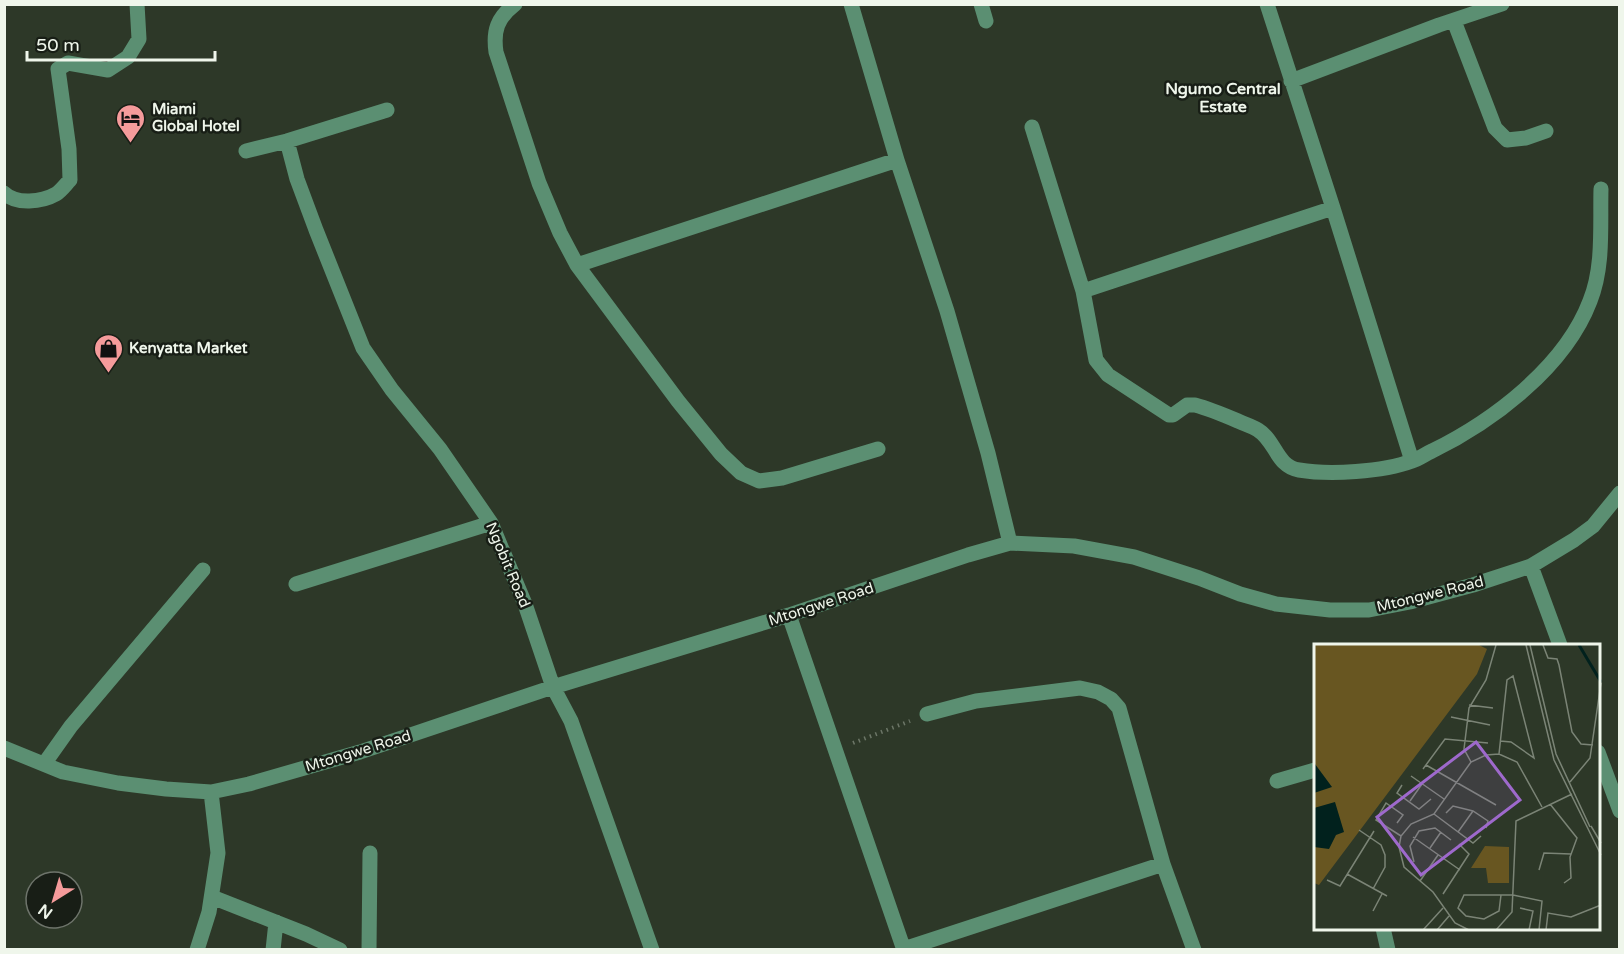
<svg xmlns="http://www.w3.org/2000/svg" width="1624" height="954" viewBox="0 0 1624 954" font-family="'Varela Round',sans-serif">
<rect width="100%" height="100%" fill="#2d3828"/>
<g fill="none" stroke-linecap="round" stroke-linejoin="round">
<!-- path -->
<path stroke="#6c7667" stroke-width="4" stroke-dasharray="1.5 4.5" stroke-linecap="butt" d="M853,743l57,-22"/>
<!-- minor -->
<path stroke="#5b8f72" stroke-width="15" d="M515,4c-18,14 -22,27 -19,48l43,131 21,50 17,32 101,136 43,53 20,19 18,8 23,-3 96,-29
M851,4l46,156 50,151 41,142 22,90
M981,4l5,17
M1267,4l66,204 79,253
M1454,21l41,107 12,12 19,-2 20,-7
M1291,81l148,-56 63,-21
M1032,127l51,164 13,69 12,15 61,40h4l14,-10h8c15,4 29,10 43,16 6,3 14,5 20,9 18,11 18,36 41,40 30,5 84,2 113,-9 7,-2 13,-7 20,-10 61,-30 133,-84 158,-150 14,-35 10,-75 11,-112
M287,141l10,38 19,51 47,118 29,42 48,59 51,74 34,81 28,83 18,34 81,229
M246,151l41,-10 100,-31
M4,193c12,12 38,9 52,1 5,-3 10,-10 14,-14l-1,-31 -11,-80 10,-6 40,7 20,-13 11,-18 -2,-35
M577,265l320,-105
M1083,291l250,-83
M1531,566l29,79
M296,584l195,-61
M789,615l115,335
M927,714l49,-13 104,-13 18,4 13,7 8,9 44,156 31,86
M4,748l59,24 55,11 48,6 45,3 38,-8 111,-32 193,-65 236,-72 179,-60 42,-12 64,3 60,11 65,21 41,16 36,10 54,6h39l41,-8 63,-17 58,-19 43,-26 19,-14 27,-33
M1598,752l22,59
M44,764l27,-38 132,-156
M1277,781l38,-11
M212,897l94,37 34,16
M1383,928l5,22
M904,949l259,-85
M197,950l12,-38 9,-59 -7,-61
M273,950l3,-28
M369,950l1,-97"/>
</g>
<!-- icons -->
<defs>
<symbol id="hotel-pin" viewBox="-11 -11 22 30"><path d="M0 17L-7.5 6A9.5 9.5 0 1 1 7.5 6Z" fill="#f59b9b" stroke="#181e16"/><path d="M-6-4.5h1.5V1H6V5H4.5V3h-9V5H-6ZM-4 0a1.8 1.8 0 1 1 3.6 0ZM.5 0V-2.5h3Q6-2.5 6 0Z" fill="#111"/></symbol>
<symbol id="shop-pin" viewBox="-11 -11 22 30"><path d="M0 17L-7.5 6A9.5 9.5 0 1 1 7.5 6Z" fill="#f59b9b" stroke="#181e16"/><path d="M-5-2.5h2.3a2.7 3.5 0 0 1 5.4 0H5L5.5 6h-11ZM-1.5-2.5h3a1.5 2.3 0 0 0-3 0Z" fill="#111"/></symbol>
</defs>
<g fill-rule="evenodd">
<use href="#hotel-pin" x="114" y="102" width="33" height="45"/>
<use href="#shop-pin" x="92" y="332" width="33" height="45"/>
</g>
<g text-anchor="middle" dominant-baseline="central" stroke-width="5" stroke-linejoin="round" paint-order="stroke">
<!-- poi labels -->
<g font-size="15" font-weight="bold" fill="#eff6eb" stroke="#181e16" text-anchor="start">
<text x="152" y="109">Miami<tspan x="152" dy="17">Global Hotel</tspan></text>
<text x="129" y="348">Kenyatta Market</text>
</g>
<!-- street labels -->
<g font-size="15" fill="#eff6eb" stroke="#181e16">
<text transform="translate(508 565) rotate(67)">Ngobit Road</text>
<text transform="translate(1430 594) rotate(-14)">Mtongwe Road</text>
<text transform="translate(821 604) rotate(-18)">Mtongwe Road</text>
<text transform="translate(358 751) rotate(-17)">Mtongwe Road</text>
</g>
<!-- neighbourhood labels -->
<g font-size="16" font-weight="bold" fill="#eff6eb" stroke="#181e16">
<text x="1223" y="89">Ngumo Central<tspan x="1223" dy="18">Estate</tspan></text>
</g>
</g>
<!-- overview -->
<g transform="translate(1314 644)">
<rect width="286" height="286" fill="#2d3828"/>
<path d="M0,1h165l8,4 -10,25 -158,211 -5,-2zM171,202l24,1v36h-21l-2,-15h-15z" fill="#685621"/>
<path d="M1,120l17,23 -18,6v-26zM21,158l9,30 -8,3 -7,14 -15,-2v-39z" fill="#01211d"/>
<path fill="none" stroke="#01211d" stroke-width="3" d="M265,1l22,37"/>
<path fill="none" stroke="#7b8476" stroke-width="1.5" d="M212,1l28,115 47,95M216,1l26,109 34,73M229,1l5,13 9,1 2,6 13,67 9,12 12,1M155,61l24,3M137,73l39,8M185,110l8,-74 6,-4 21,82 -23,-16 -11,-1M157,118l-7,-13 5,-41 17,-28 10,-35M112,121l70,40M109,125l22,-30 43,4M97,132l33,23M256,138l20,-24 11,-75M88,141l-5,8 22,16 12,-10M96,157l12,-17M236,160l27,34 -7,19 1,21 -7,5M132,169l7,-7 20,5 15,10 -2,7M120,170l39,29 8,-7M83,179l6,-8 -17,-12 -10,17 25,16M277,182l10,17M45,186l22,15 4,10v12l-12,22M144,188l15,-21M99,193l47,33M116,204l11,-16M100,218l-4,-16 9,-15 16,-3 16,12M225,226l5,-17 27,1M33,230l40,22M13,236l13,6 34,-55M106,237l18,-26M129,250l26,-40 -10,-10M187,251l-2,16 -15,8 -18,-3 -8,-8 6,-13h49l29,6 -3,29M206,264l13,3 -4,19M59,267l9,-17M109,286l20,-22M123,286l12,-14M155,286l-14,-7 -22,-31 -29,-25 -5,-20 2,-11 10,-12 23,-10 37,-52 15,-7 13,-1 18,8 25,45M182,286l16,-18 4,-91 56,-27M232,286l2,-17 23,4 30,-12"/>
<path fill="#9e69cc" fill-opacity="0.15" stroke="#9e69cc" stroke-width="3" d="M162,98l44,58 -99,75 -44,-58z"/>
<rect width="286" height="286" fill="none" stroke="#eff6eb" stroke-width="3"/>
</g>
<!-- border -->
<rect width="1624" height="954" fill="none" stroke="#eff6eb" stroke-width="12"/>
<!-- north arrow -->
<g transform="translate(54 900) rotate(217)"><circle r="28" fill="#181e16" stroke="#6e746b" stroke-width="1.5"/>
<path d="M0-4.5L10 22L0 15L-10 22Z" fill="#f59b9b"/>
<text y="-9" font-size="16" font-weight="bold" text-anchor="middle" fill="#eff6eb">N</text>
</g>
<!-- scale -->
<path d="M27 51v9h188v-9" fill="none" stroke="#eff6eb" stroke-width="3"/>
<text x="36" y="51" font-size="18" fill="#eff6eb" stroke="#181e16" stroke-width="4.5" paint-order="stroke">50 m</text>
</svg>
